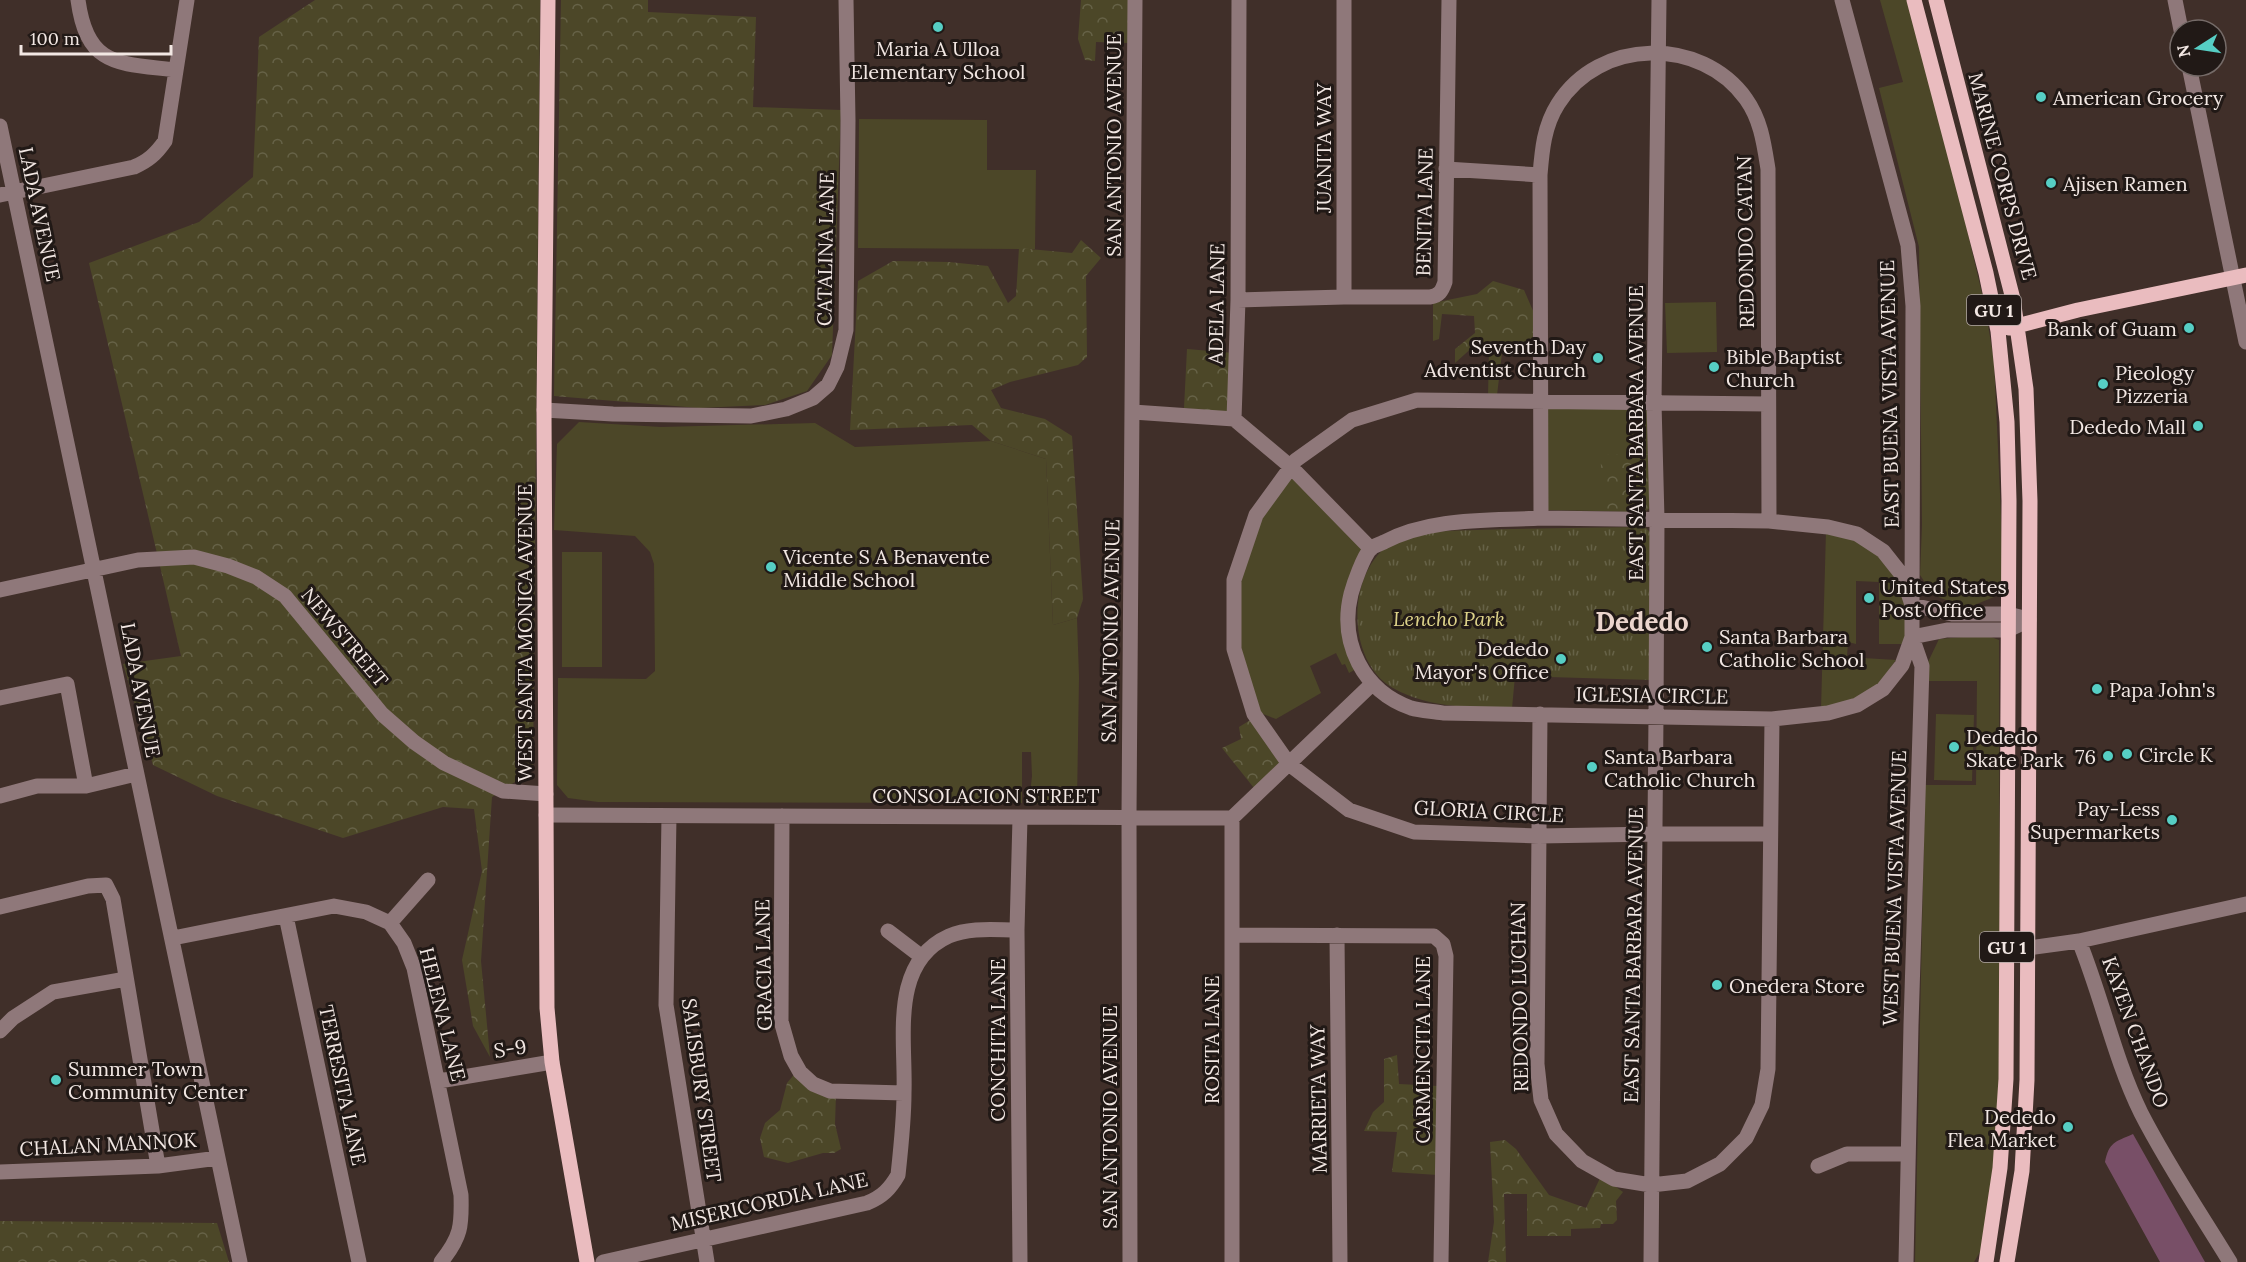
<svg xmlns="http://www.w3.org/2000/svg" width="2246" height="1262" viewBox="0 0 2246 1262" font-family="Lora,serif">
<defs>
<pattern id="forest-crowns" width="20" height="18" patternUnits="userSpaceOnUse" patternTransform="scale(1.5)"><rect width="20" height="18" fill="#4c4728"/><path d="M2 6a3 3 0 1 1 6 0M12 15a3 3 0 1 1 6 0" fill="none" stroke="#666247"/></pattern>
<pattern id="park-tufts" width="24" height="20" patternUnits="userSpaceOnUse" patternTransform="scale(1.5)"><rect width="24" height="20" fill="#4c4728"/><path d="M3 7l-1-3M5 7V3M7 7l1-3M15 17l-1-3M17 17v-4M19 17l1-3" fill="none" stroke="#666247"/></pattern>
</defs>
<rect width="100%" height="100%" fill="#402f29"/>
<!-- grass -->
<path fill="#4c4728" d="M1880,0h27l49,183 28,119 10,58 10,222 -10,15 -27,11 -34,-13 -13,-20 2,-50 -3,-278 -40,-159 24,-6z
M859,119l128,1v50h49l-1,79 -177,-1z
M1716,302l1,50 -50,1 -2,-50z
M1546,407l100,2 5,10 -6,93 -99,-2z
M579,422l82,5 154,-4 40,24 136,-6 55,18 7,166 24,-7 2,59 -2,126 -48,1 3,-28 -1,-24h-9v51l-424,-1 -30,-4 -11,-13 1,-107 88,1 9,-8 -1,-107 -4,-12 -15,-16 -81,-6 3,-86z
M1293,472l75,77 -15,30 5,89 -9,5 -4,-9 -3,1 -6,-12 -26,13 11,27 -45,26 -18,-7 -22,-65 1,-66 21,-65z
M1826,531c18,4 41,8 55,22 20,21 33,64 22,91h-24v-62l-23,-1v63l-8,-2 -1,15 49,3 -17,24 -25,16 -33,9z
M562,552h40v115h-40z
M1986,635l13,5 1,463 -13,137 -13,22h-59l10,-477h51l1,-104h-49v-19l11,-23z
M1936,714l38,1 -2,66 -38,-1z"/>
<!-- forest -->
<path fill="url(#forest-crowns)" d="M315,0h225l-7,770 -41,27 -11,164 9,96 -17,-31 -11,-66 20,-89 -8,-62 -31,-2 -100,31 -126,-42 -64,-31 -30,-101 58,-8 -92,-393 110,-41 54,-45 6,-140z
M561,0h87v12l108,5 -3,90 88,3 -9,245 -25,36 -42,14 -66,3 -145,-12z
M1081,0h49l-1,43 -33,-1 -1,19 -10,-1 -7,-21z
M1081,240l20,18 -15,18 1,81 -9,8 -68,17 -19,8 10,18 44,11 27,17 11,163 -6,19 -24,7 -7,-166 -55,-18 -19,-16 -122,5 8,-149 35,-20 56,1 39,4 20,37 8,-7 3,-48 53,5z
M1493,281l31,9 13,30 -6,25 -23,-3 -6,11 -5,42 -9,4 1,-51 -14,-3 -20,18v-14l20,-16 -1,-17 -32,-2 -3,25 -6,2v-38l44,-9z
M1187,349l47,4 -4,60 -46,-5z
M1651,454v53l-6,5 -40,-1 -5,-56z
M1252,719l30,44 -28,25 -32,-40 19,-9 -2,-12z
M1397,1055l2,29 39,2v89l-46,-3 5,-40 -33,-1 9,-19 11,-10v-43z
M797,1071l39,23 -1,30 6,25 -7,4h-11l-35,10 -24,-6 -4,-19 5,-15 15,-13 7,-27z
M1505,1140l11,9 33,46 37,13 15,-32 22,16 -7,9 1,19 -4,4h-12l-1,4 -29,1v7h-44v-42h-23l2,68h-18l6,-40 -4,-80z
M0,1221l217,2 12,39h-229z"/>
<!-- park -->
<path fill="url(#park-tufts)" d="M1645,527l6,6v147l-136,-4 -3,32c-41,-1 -82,1 -119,-20 -50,-28 -47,-127 7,-149 24,-9 51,-8 77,-9 56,-2 112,-2 168,-3z"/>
<!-- water -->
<path fill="#784f67" d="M2133,1134l72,128h-45l-55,-100c4,-20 10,-20 28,-28z"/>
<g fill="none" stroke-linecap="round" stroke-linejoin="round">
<!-- minor -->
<path stroke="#8f787a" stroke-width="15" d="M78,0c9,67 40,63 97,70
M1239,0l-1,300 -4,119 57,48 80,82
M1842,0l66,245 5,61 -1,299 40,9h56l12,3
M2175,0l6,30
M2189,66l57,276
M0,126l240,1136
M1446,169l94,6
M0,195l134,-28c14,-6 22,-13 31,-26l22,-141
M1344,297v-297
M1238,300l106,-3h86c9,-1 12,-6 15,-15l4,-282
M1767,404l-350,-4 -65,20 -56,40 -40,55 -22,65v69l20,65 35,50 60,46 65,22 125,4 117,-2h114
M544,410l69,4 138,2 35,-7 27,-11 15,-13 9,-18 9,-37 2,-210 -2,-120
M1133,412l101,7
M1541,518l228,3 59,6 29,7 26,17 19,24 10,30v32l-10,28 -19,24 -26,16 -29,8 -56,6 -329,-6c-10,-2 -22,-2 -32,-5 -48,-17 -72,-65 -60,-114 3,-11 12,-37 20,-46 3,-2 9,-4 13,-6 47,-25 105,-21 157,-24z
M1541,518l-1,-343c2,-25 4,-49 18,-71 41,-66 143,-68 188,-5 15,21 18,45 22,70l1,352
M0,590l138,-30 56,-3 34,9 28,11 29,19 97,118 32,28 30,21 59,28 43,3
M0,698l67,-14 19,102
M1540,714l-3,350 4,36 15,34 26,27 32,18 37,6 36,-4 33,-17 26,-26 16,-33 6,-36 4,-350
M0,796l37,-10h49l50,-12
M546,815l686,3 140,-134
M669,816l-3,189 41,257
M782,816l-1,205 10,35 9,16 13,12 17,7 74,2
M1020,818l-3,112 3,332
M1232,818v444
M0,907l88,-21 18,-1 7,14 45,267
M286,916l73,346
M390,923l38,-43
M888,931l34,26
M1232,935l202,1 9,8 3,12 -5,306
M1337,935l3,327
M173,938l161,-32 32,6 24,11 14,20 10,25 47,227c1,31 0,42 -20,67
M2079,941l167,-37
M2007,948h21l51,-7c23,56 35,117 62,172 26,51 59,100 89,149
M0,1031l13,-13 40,-26 73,-13
M439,1081l113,-19
M1818,1166l29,-12h61
M0,1172l158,-6 60,-8
M603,1262l264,-59c15,-6 23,-14 31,-28 3,-28 6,-55 6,-82 2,-53 -15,-130 45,-157 21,-9 46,-6 68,-6
M1130,1262l-1,-446 6,-816
M1651,1262l5,-546 1,-197 -3,-116 5,-403
M1906,1262l5,-237 11,-359 -10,-29 35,-7h61l21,-10"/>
<!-- major -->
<path stroke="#eabcbf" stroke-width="15" d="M548,0l-4,410 3,598 5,54 35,200
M1914,0l72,273 12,58 9,91 2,79 -3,578 -6,89 -14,94
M1936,0l77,299 13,90 4,112 -3,579 -5,91 -15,91
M2009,328l69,-18 168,-35"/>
</g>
<!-- markers -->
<g fill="#56cec4" stroke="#211916" stroke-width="2">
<circle cx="938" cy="27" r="6"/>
<circle cx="2041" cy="97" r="6"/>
<circle cx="2051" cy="183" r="6"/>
<circle cx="2189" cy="328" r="6"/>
<circle cx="1598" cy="358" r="6"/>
<circle cx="1714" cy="367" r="6"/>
<circle cx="2103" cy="384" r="6"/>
<circle cx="2198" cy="426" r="6"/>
<circle cx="771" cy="567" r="6"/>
<circle cx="1869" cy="598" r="6"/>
<circle cx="1707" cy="647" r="6"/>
<circle cx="1561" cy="659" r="6"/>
<circle cx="2097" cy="689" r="6"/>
<circle cx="1954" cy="747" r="6"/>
<circle cx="2127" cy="754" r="6"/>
<circle cx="2108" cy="756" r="6"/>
<circle cx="1592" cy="767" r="6"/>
<circle cx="2172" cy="820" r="6"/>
<circle cx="1717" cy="985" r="6"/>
<circle cx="56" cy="1080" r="6"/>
<circle cx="2068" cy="1127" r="6"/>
</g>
<g text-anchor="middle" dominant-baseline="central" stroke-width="6" stroke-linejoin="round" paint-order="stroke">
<!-- shield labels -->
<g fill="#211916" stroke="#b3a9a6" stroke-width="1.5">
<rect x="1967" y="295" width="54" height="30" rx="4.5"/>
<rect x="1980" y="932" width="54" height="30" rx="4.5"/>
</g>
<g font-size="18" font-weight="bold" fill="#f2e7e3">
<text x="1994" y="310">GU 1</text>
<text x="2007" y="947">GU 1</text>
</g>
<!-- poi labels -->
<g font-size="20" fill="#f2e7e3" stroke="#211916" text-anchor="start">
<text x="938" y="48" text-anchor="middle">Maria A Ulloa<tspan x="938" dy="23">Elementary School</tspan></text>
<text x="2053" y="97">American Grocery</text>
<text x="2063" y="183">Ajisen Ramen</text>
<text x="2177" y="328" text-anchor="end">Bank of Guam</text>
<text x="1586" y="346" text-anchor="end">Seventh Day<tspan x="1586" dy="23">Adventist Church</tspan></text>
<text x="1726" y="356">Bible Baptist<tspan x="1726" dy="23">Church</tspan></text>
<text x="2115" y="372">Pieology<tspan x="2115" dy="23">Pizzeria</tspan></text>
<text x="2186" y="426" text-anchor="end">Dededo Mall</text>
<text x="783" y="556">Vicente S A Benavente<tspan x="783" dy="23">Middle School</tspan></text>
<text x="1881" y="586">United States<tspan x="1881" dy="23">Post Office</tspan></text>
<text x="1719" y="636">Santa Barbara<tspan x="1719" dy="23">Catholic School</tspan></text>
<text x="1549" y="648" text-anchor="end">Dededo<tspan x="1549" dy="23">Mayor's Office</tspan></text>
<text x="2109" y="689">Papa John's</text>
<text x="1966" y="736">Dededo<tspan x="1966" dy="23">Skate Park</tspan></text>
<text x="2139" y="754">Circle K</text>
<text x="1604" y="756">Santa Barbara<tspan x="1604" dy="23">Catholic Church</tspan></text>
<text x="2096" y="756" text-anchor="end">76</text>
<text x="2160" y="808" text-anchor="end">Pay-Less<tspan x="2160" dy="23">Supermarkets</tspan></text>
<text x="1729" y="985">Onedera Store</text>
<text x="68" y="1068">Summer Town<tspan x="68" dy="23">Community Center</tspan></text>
<text x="2056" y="1116" text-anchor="end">Dededo<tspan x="2056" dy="23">Flea Market</tspan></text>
</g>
<!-- street labels -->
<g font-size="20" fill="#f2e7e3" stroke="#211916">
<text transform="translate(1113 145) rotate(-90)">SAN ANTONIO AVENUE</text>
<text transform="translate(1323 148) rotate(-90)">JUANITA WAY</text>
<text transform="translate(2003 176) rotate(75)">MARINE CORPS DRIVE</text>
<text transform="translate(1424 212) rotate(-89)">BENITA LANE</text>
<text transform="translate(40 214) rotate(78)">LADA AVENUE</text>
<text transform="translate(1745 242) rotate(-91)">REDONDO CATAN</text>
<text transform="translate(825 249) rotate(-89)">CATALINA LANE</text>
<text transform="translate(1216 304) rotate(-89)">ADELA LANE</text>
<text transform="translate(1889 394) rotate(-91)">EAST BUENA VISTA AVENUE</text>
<text transform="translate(1635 433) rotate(-90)">EAST SANTA BARBARA AVENUE</text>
<text transform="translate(1110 631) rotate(-89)">SAN ANTONIO AVENUE</text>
<text transform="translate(524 633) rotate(-90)">WEST SANTA MONICA AVENUE</text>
<text transform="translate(345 637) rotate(50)">NEWSTREET</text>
<text transform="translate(141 690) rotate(79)">LADA AVENUE</text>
<text transform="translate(1652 695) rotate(1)">IGLESIA CIRCLE</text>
<text x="986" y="795">CONSOLACION STREET</text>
<text transform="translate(1489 811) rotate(3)">GLORIA CIRCLE</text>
<text transform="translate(1894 888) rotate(-88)">WEST BUENA VISTA AVENUE</text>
<text transform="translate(1633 955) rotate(-89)">EAST SANTA BARBARA AVENUE</text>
<text transform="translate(763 965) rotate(-91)">GRACIA LANE</text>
<text transform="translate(1519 997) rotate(-91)">REDONDO LUCHAN</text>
<text transform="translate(443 1014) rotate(76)">HELENA LANE</text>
<text transform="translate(2136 1032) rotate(70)">KAYEN CHANDO</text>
<text transform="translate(997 1040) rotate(-90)">CONCHITA LANE</text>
<text transform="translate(1211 1040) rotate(-90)">ROSITA LANE</text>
<text transform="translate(510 1048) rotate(-9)">S-9</text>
<text transform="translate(1422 1050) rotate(-90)">CARMENCITA LANE</text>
<text transform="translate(343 1085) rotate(78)">TERRESITA LANE</text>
<text transform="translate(702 1090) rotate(82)">SALISBURY STREET</text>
<text transform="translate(1318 1099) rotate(-91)">MARRIETA WAY</text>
<text transform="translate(1109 1117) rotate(-90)">SAN ANTONIO AVENUE</text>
<text transform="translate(108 1144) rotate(-3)">CHALAN MANNOK</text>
<text transform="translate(769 1201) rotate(-13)">MISERICORDIA LANE</text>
</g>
<!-- park labels -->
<g font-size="20" font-style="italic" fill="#ded38a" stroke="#211916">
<text x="1449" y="618">Lencho Park</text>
</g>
<!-- district labels -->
<g font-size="26" font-weight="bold" fill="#ebd5cd" stroke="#211916">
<text x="1642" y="621">Dededo</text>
</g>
</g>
<!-- north arrow -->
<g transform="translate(2198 48) rotate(258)"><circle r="28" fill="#211916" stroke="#756b68" stroke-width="1.5"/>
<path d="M0-4.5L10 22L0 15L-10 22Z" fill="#56cec4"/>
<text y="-9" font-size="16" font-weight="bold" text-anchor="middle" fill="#f2e7e3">N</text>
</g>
<!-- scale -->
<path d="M21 45v9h150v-9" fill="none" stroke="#f2e7e3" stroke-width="3"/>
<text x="30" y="45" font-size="18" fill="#f2e7e3" stroke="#211916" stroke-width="4.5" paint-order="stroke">100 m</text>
</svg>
